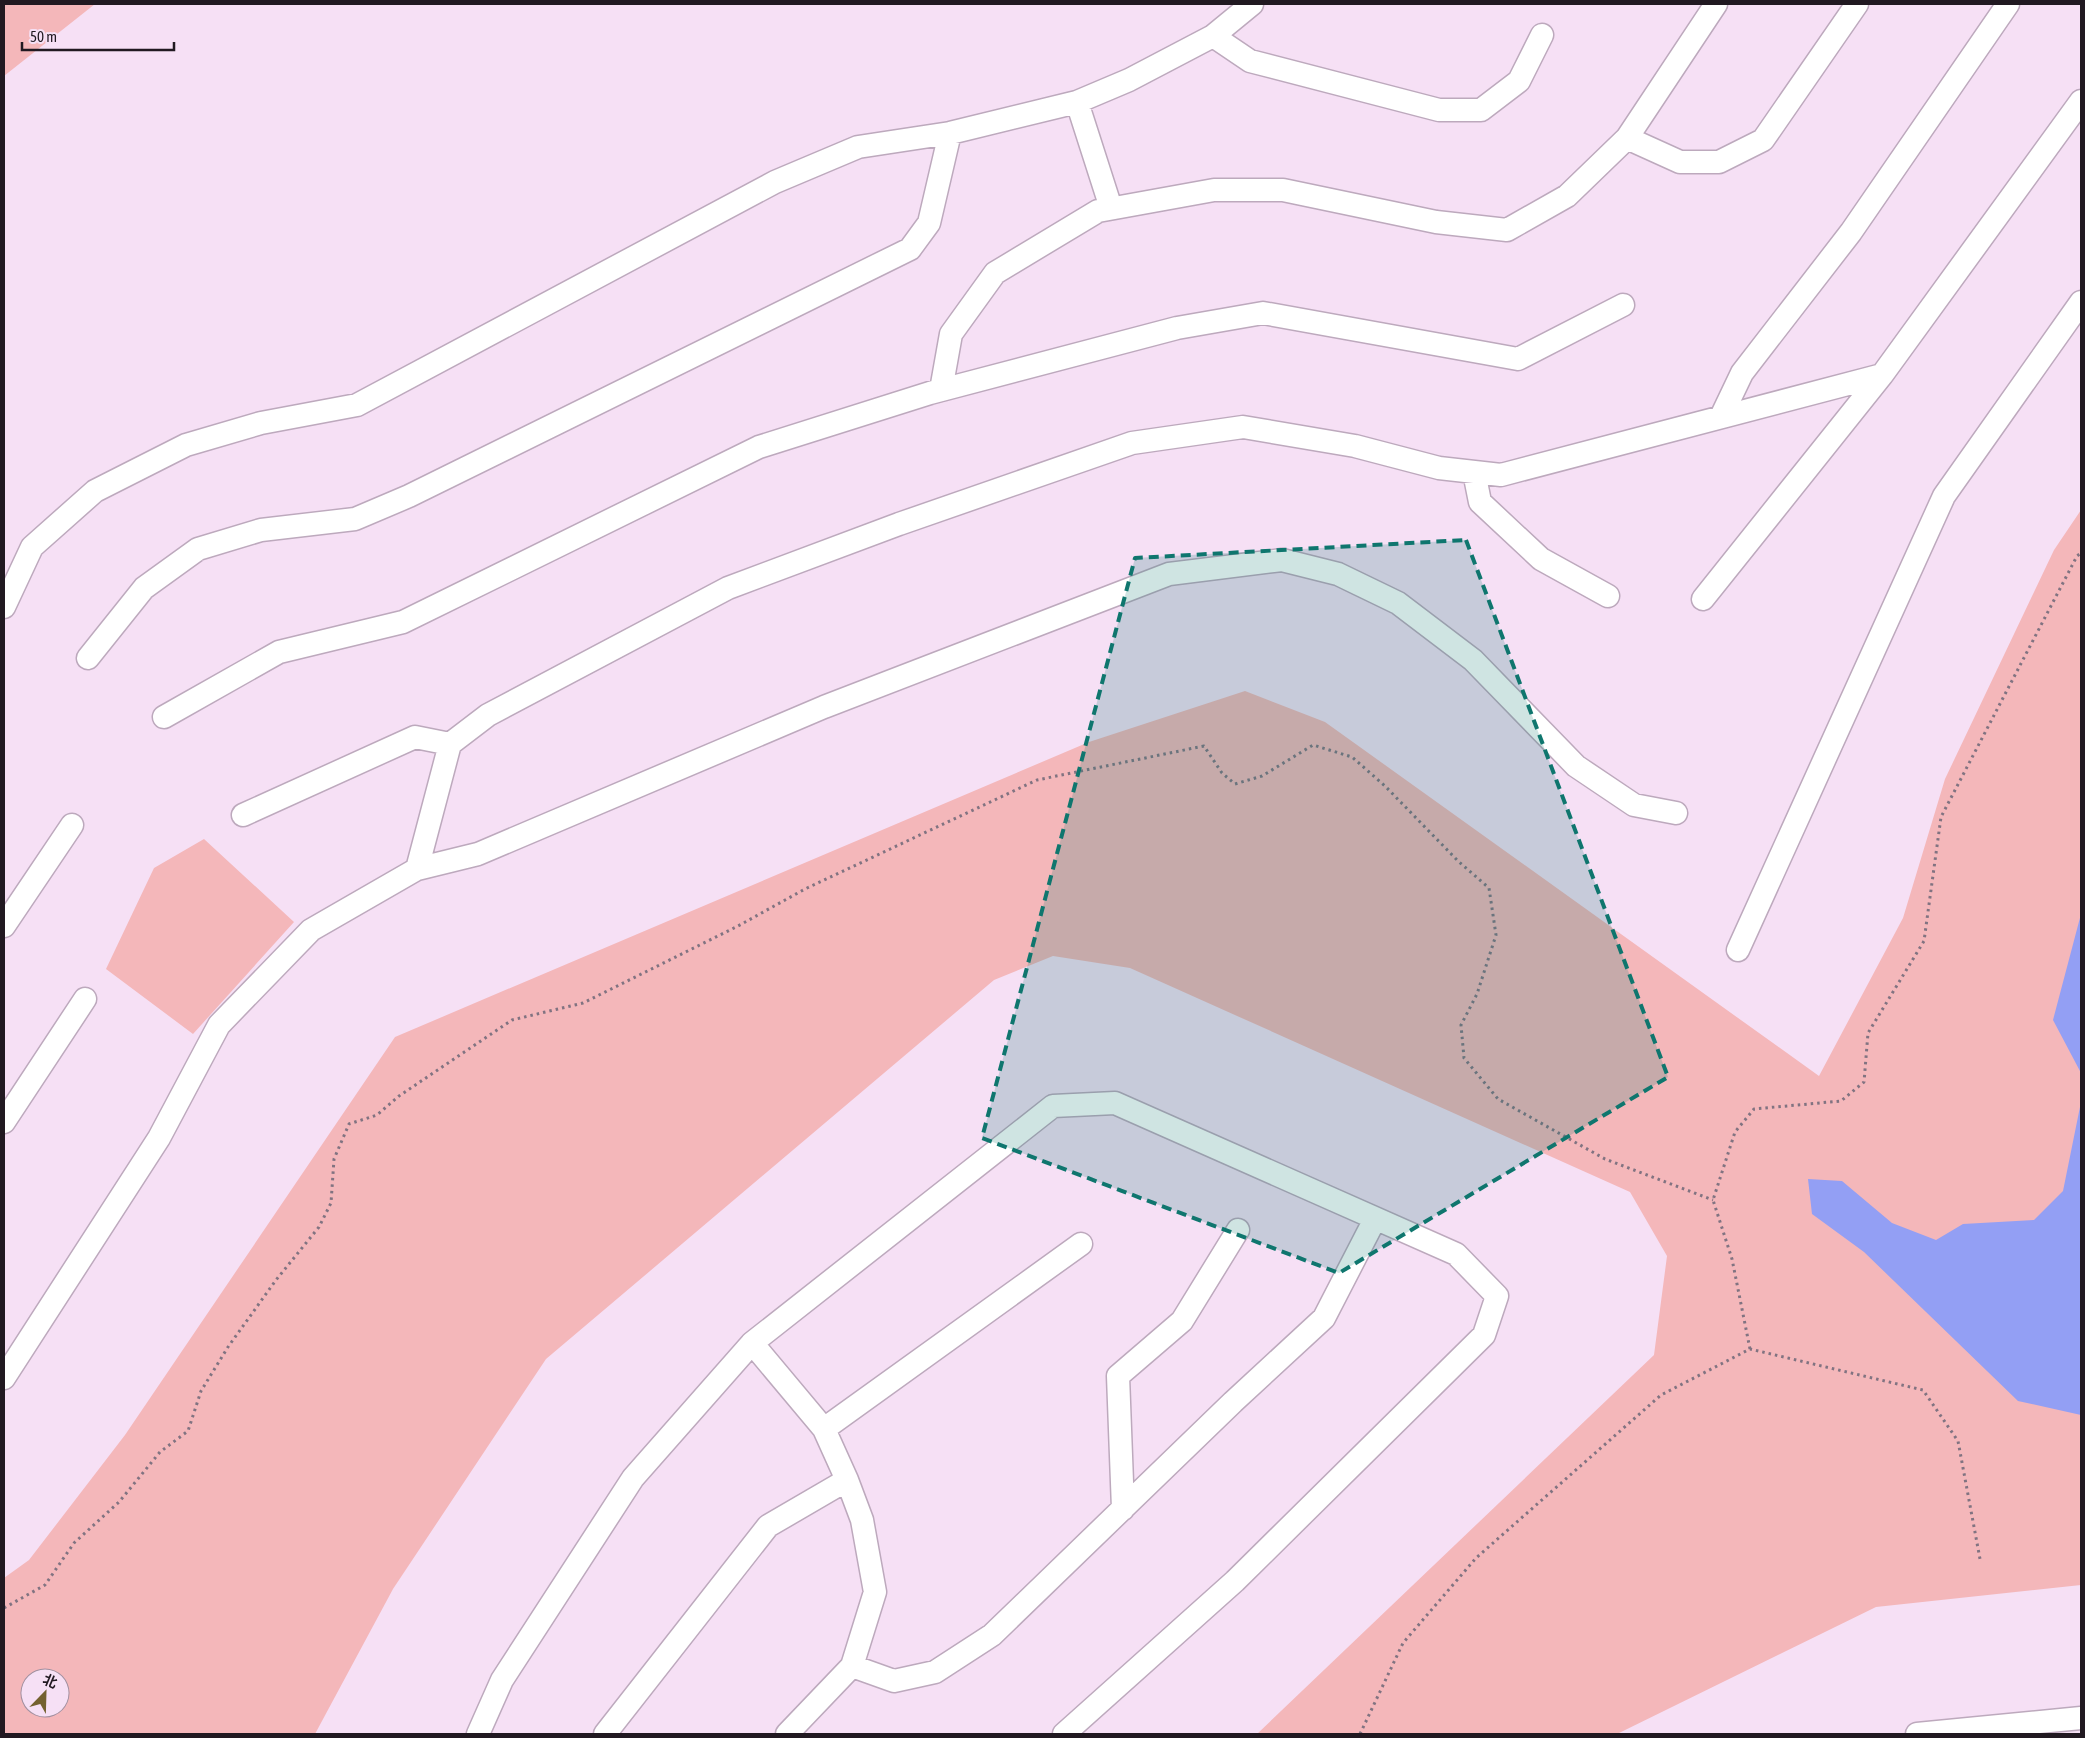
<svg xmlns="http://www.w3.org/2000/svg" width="2085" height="1738" viewBox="0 0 2085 1738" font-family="'Asap Condensed','Noto Sans SC',sans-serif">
<rect width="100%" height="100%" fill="#f6e0f5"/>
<!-- green -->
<path fill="#f4b7ba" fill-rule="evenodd" d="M4,4h91l-91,72z
M2081,510v1075l-205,22 -259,127h-360l397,-379 13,-99 -37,-64 -500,-224 -77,-12 -59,24 -448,379 -153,230 -78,145h-311v-156l25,-18 96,-125 270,-398 694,-295 156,-51 80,31 494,354 84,-158 42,-139 109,-229zM30,1678h30v30h-30z
M204,839l90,83 -101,112 -87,-65 48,-101z"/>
<!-- water -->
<path fill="#939ff4" d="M2081,914v159l-28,-53z
M2081,1102v313l-63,-14 -154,-149 -52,-38 -4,-35 34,2 50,42 44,17 27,-16 71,-4 29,-29z"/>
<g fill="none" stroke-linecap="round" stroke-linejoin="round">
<defs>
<path id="minor" d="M1213,36l37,25 189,49h42l38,-29 23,-46
M1077,102l34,106
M1627,138l53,24h39l44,-22 94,-136
M941,390l10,-56 44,-61 103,-62 116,-21h69l153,32 71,8 60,-34 60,-58 89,-134
M1721,417l21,-44 109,-141 157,-228
M1474,472l6,30 61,57 67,37
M1703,599l179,-224 199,-274
M4,607l28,-60 63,-56 91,-46 75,-22 96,-18 418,-223 83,-35 92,-14 127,-31 52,-22 84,-44 39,-32
M88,658l56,-70 54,-39 63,-19 94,-11 54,-23 501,-247 19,-26 21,-90
M164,717l115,-65 124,-30 356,-175 171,-54 247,-65 86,-15 255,46 105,-54
M243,815l172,-78 35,7
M417,869l33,-125 38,-29 240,-127 171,-64 233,-81 111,-16 112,19 84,22 62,7 381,-100
M4,926l68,-101
M1738,950l206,-454 137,-194
M4,1122l81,-123
M752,1343l72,86 23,51 15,40 13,72 -23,74 -65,68
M4,1378l155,-240 60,-113 92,-95 106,-61 61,-15 346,-147 345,-133 113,-14 56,14 60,29 75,57 103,106 58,39 42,8
M824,1429l257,-185
M1123,1509l-5,-133 64,-55 56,-91
M852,1666l42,15 41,-9 57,-37 241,-233 91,-84 51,-99
M478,1734l24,-54 131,-202 119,-135 301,-237 62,-3 341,151 41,42 -13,39 -249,246 -171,153
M605,1734l163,-208 79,-46
M1917,1734l164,-16"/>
</defs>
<!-- minor casing -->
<use href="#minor" stroke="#bda9bd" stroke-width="25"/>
<!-- path -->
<path stroke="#817381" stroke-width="3" stroke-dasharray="2.5 4" stroke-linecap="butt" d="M1750,1349l-18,-90 -19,-59 22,-68 19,-23 87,-8 23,-19 4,-49 56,-92 17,-124 136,-261 4,-3
M4,1608l41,-23 29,-42 45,-41 41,-50 28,-21 13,-40 27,-44 48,-67 43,-53 12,-24 3,-44 15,-35 28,-9 22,-19 113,-76 71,-17 155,-77 67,-37 232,-109 167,-34 18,27 13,11 27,-8 51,-31 39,12 33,29 73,75 31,27 7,47 -19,59 -16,31 3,33 34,41 107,60 108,41
M1360,1734l43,-91 73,-85 185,-163 89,-46 173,41 35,51 22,118"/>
<!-- minor -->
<use href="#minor" stroke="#fff" stroke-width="22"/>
</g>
<!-- marked area -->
<path fill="#0f766e" fill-opacity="0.2" stroke="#0f766e" stroke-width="4" stroke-dasharray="10 6" stroke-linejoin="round" d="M1466,540l202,537 -329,196 -357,-135 153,-580z"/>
<!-- border -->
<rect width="2085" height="1738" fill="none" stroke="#211921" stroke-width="10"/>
<!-- north arrow -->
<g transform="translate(45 1693) rotate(23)"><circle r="24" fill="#f6e0f5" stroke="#a190a0"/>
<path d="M0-4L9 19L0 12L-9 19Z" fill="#74612f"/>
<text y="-8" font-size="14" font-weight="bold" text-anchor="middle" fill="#211921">北</text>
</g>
<!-- scale -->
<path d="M22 42v8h152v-8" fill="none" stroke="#211921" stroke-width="2.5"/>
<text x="30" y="42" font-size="15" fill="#211921" stroke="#f6e0f5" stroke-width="4" paint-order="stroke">50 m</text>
</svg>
